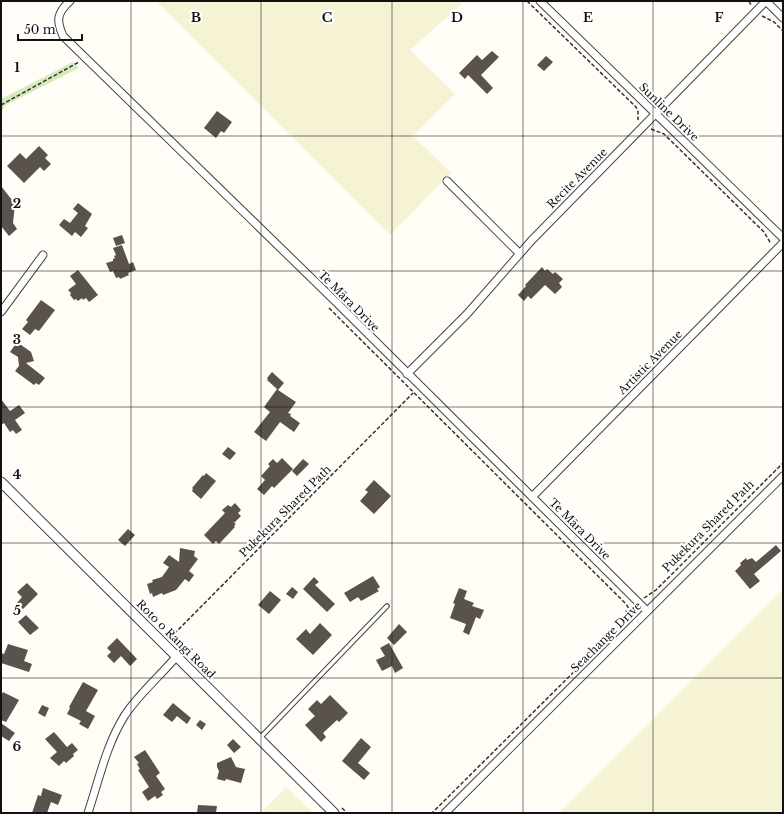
<svg xmlns="http://www.w3.org/2000/svg" width="784" height="814" viewBox="0 0 784 814" font-family="'Libre Baskerville',serif">
<rect width="100%" height="100%" fill="#fffdf5"/>
<!-- farmland -->
<path fill="#f6f3d4" d="M156,1h309l-55,49 45,44 -42,42 38,37 -61,62z
M783,589v224h-224z
M286,787l27,26h-52z"/>
<!-- green -->
<path fill="#d5ebbd" d="M73,62l6,6 -73,37 -5,8v-14z"/>
<!-- building -->
<path fill="#5a524d" d="M492,51l7,6 -18,18 12,13 -6,6 -19,-19 -3,4 -6,-6 18,-18 5,5z
M546,56l7,6 -9,9 -7,-6z
M217,111l15,11 -8,11 -3,-2 -5,7 -12,-10z
M39,146l9,9 -3,3 6,6 -7,7 -4,-4 -16,16 -17,-17 13,-13 6,6z
M1,186l11,14v4h3l-2,19 4,6 -8,7 -8,-10z
M78,203l14,11 -7,12 3,2 -7,9 -6,-5 -3,4 -13,-11 5,-6 6,4 8,-10 -5,-4z
M122,235l3,8 -9,3 -3,-8z
M122,245l7,19 4,-2 3,8 -8,3 1,2 -9,4 -1,-2 -3,1 -3,-7 -3,1 -4,-9 7,-2v-2l2,-1 -1,-2 2,-1 -3,-7z
M542,267l3,4 2,-2 6,5 2,-2 8,7 -4,4 3,4 -7,7 -10,-9 -14,14 -3,-3 -4,5 -6,-6 8,-9 -1,-1z
M78,270l20,25 -9,7 -3,-4 -3,2 -1,-2 -4,3 -2,-2 -2,1 -4,-5 1,-2 -3,-3 8,-6 -6,-8z
M41,300l14,10 -16,21 -4,-2 -5,6 -8,-6 6,-7 -2,-2z
M17,342l14,10 3,9 -8,2 19,15 -6,7 -3,-2 -2,2 -19,-14 4,-5 -1,-9 -8,-5z
M272,372l12,11 -6,7 18,12 -8,11 3,1 -1,2 10,7 -6,9 -14,-10 -14,19 -12,-9 16,-20 -6,-5 13,-18 -10,-9 1,-1 -1,-1z
M1,399l9,12 9,-6 6,8 -10,7 7,10 -6,4 -3,-4 -3,2 -6,-9 -3,2z
M228,447l8,6 -6,7 -8,-6z
M282,458l11,11 -19,19 -2,-2 -8,9 -7,-6 8,-9 -4,-4 9,-10 -2,-2 5,-5 4,4z
M303,459l6,5 -12,12 -5,-5z
M206,473l10,8 -15,18 -9,-8 1,-2 -1,-1 11,-13 1,1z
M374,480l17,16 -17,18 -14,-13 8,-9 -3,-2z
M235,503l6,7 -3,3 3,3 -7,7 2,1 -2,2 1,1 -16,17 -3,-3 -3,3 -9,-9 21,-22 -3,-3 6,-5 3,2z
M128,529l7,6 -10,11 -7,-6z
M776,545l5,6 -27,23 6,7 -10,8 -15,-18 6,-6 -1,-2 6,-5 1,2 5,-2 4,4z
M180,548l15,3 -1,5 4,3 -9,12 5,4 -5,7 -4,-3 -9,11 -13,5 -1,-2 -9,4 -1,-4 -2,1 -3,-10 6,-2 -1,-2 10,-3 7,-10 -6,-4 6,-8 10,7z
M373,576l7,11 -3,2 2,2 -18,10 -3,-4 -8,5 -6,-9z
M314,577l5,5 -4,3 20,19 -8,8 -24,-23z
M27,583l11,11 -15,15 -6,-6 5,-6 -5,-5z
M292,587l6,5 -5,7 -7,-5z
M459,588l8,3 -3,8 10,4 -2,3 12,4 -4,9 -4,-2 -7,18 -6,-3 3,-8 -16,-6 5,-14 -2,-1z
M270,591l11,9 -12,14 -11,-9z
M26,615l13,13 -9,7 -12,-13z
M320,623l12,12 -19,20 -17,-16 10,-10 4,5z
M399,624l8,8 -13,13 -7,-7z
M117,638l20,21 -7,7 -9,-10 -7,7 -7,-7 4,-4 -4,-4z
M389,643l14,25 -8,5 -3,-7 -10,5 -6,-11 9,-4 -5,-8z
M8,644l20,6 -4,11 8,3 -3,8 -28,-9v-10l3,1z
M83,682l15,8 -12,21 9,5 -7,13 -9,-5 2,-3 -14,-7 3,-6 -1,-1z
M3,692l16,8 -13,22 -5,-2v-24z
M330,695l18,18 -9,9 -2,-2 -14,13 3,4 -5,5 -16,-17 10,-9 -7,-7 9,-9 4,4z
M173,703l18,15 -4,6 -10,-8 -5,6 -9,-7z
M42,705l7,3 -4,9 -7,-4z
M200,720l6,4 -4,6 -6,-5z
M1,723l14,10 -6,8 -8,-5z
M54,732l13,15 5,-4 6,7 -5,4 1,2 -8,7 -2,-2 -5,5 -9,-8 7,-6 -12,-13z
M361,738l10,9 -13,16 12,10 -6,7 -22,-19z
M233,739l8,8 -7,6 -7,-8z
M145,750l15,23 -4,3 9,13 -4,3 2,3 -6,4 -2,-3 -7,5 -6,-9 7,-5 -11,-17 2,-1 -3,-5 2,-1 -5,-6z
M231,757l5,10 9,2 -4,14 -15,-4 -1,2 -8,-2 2,-8 -2,-4v-4z
M43,788l19,7 -4,10 -7,-3 -4,11h-15l6,-18 3,1z
M198,805l19,1 -1,7h-19z"/>
<g fill="none" stroke-linecap="round" stroke-linejoin="round">
<defs>
<path id="service" d="M260,738l127,-132"/>
<path id="minor" d="M70,1c-13,12 -14,19 -7,35l273,266 311,309
M540,1l243,237
M766,1l17,17
M447,181l72,72
M1,312l42,-57
M407,374l60,-60 64,-73 235,-240
M532,497l251,-254
M88,813c11,-33 18,-68 37,-98 14,-21 35,-39 51,-58
M445,813l338,-337"/>
<path id="tertiary" d="M1,482l333,331"/>
</defs>
<!-- service casing -->
<use href="#service" stroke="#444" stroke-width="5.5"/>
<!-- minor casing -->
<use href="#minor" stroke="#444" stroke-width="9"/>
<!-- tertiary casing -->
<use href="#tertiary" stroke="#444" stroke-width="11"/>
<!-- path -->
<path stroke="#333" stroke-width="1.5" stroke-dasharray="4 2" stroke-linecap="butt" d="M527,1l109,106 2,5v8
M749,1l2,4
M762,16l12,6 9,9
M1,105l78,-43
M651,129l13,5 100,98 7,12
M329,308l297,296c4,5 4,11 0,16l-194,193
M644,598l12,-8 127,-127
M170,638l243,-245
M342,808l5,5"/>
<!-- service -->
<use href="#service" stroke="#fff" stroke-width="3.5"/>
<!-- minor -->
<use href="#minor" stroke="#fff" stroke-width="7"/>
<!-- tertiary -->
<use href="#tertiary" stroke="#fff" stroke-width="9"/>
</g>
<!-- grid -->
<path fill="none" stroke="#111" stroke-width="1" stroke-opacity="0.55" d="M131,1v812M261,1v812M392,1v812M523,1v812M653,1v812M1,136h782M1,271h782M1,407h782M1,543h782M1,678h782"/>
<g text-anchor="middle" dominant-baseline="central" stroke-width="4" stroke-linejoin="round" paint-order="stroke">
<!-- street labels -->
<g font-size="11" fill="#111" stroke="#fff">
<text transform="translate(669 112) rotate(44)">Sunline Drive</text>
<text transform="translate(577 178) rotate(-45)">Recite Avenue</text>
<text transform="translate(349 301) rotate(45)">Te Māra Drive</text>
<text transform="translate(650 362) rotate(-45)">Artistic Avenue</text>
<text transform="translate(285 511) rotate(-45)">Pukekura Shared Path</text>
<text transform="translate(708 526) rotate(-45)">Pukekura Shared Path</text>
<text transform="translate(580 529) rotate(45)">Te Māra Drive</text>
<text transform="translate(606 637) rotate(-45)">Seachange Drive</text>
<text transform="translate(176 639) rotate(45)">Roto o Rangi Road</text>
</g>
</g>
<g font-size="13" text-anchor="middle" font-weight="bold" fill="#111" stroke="#fff" stroke-width="4" stroke-linejoin="round" paint-order="stroke">
<text x="196" y="22">B</text>
<text x="327" y="22">C</text>
<text x="457" y="22">D</text>
<text x="588" y="22">E</text>
<text x="719" y="22">F</text>
<text x="17" y="72">1</text>
<text x="17" y="208">2</text>
<text x="17" y="344">3</text>
<text x="17" y="479">4</text>
<text x="17" y="615">5</text>
<text x="17" y="751">6</text>
</g>
<!-- border -->
<rect width="784" height="814" fill="none" stroke="#111111" stroke-width="4"/>
<!-- scale -->
<path d="M18 34v6h64v-6" fill="none" stroke="#111111" stroke-width="2"/>
<text x="24" y="34" font-size="12" fill="#111111" stroke="#ffffff" stroke-width="3" paint-order="stroke">50 m</text>
</svg>
